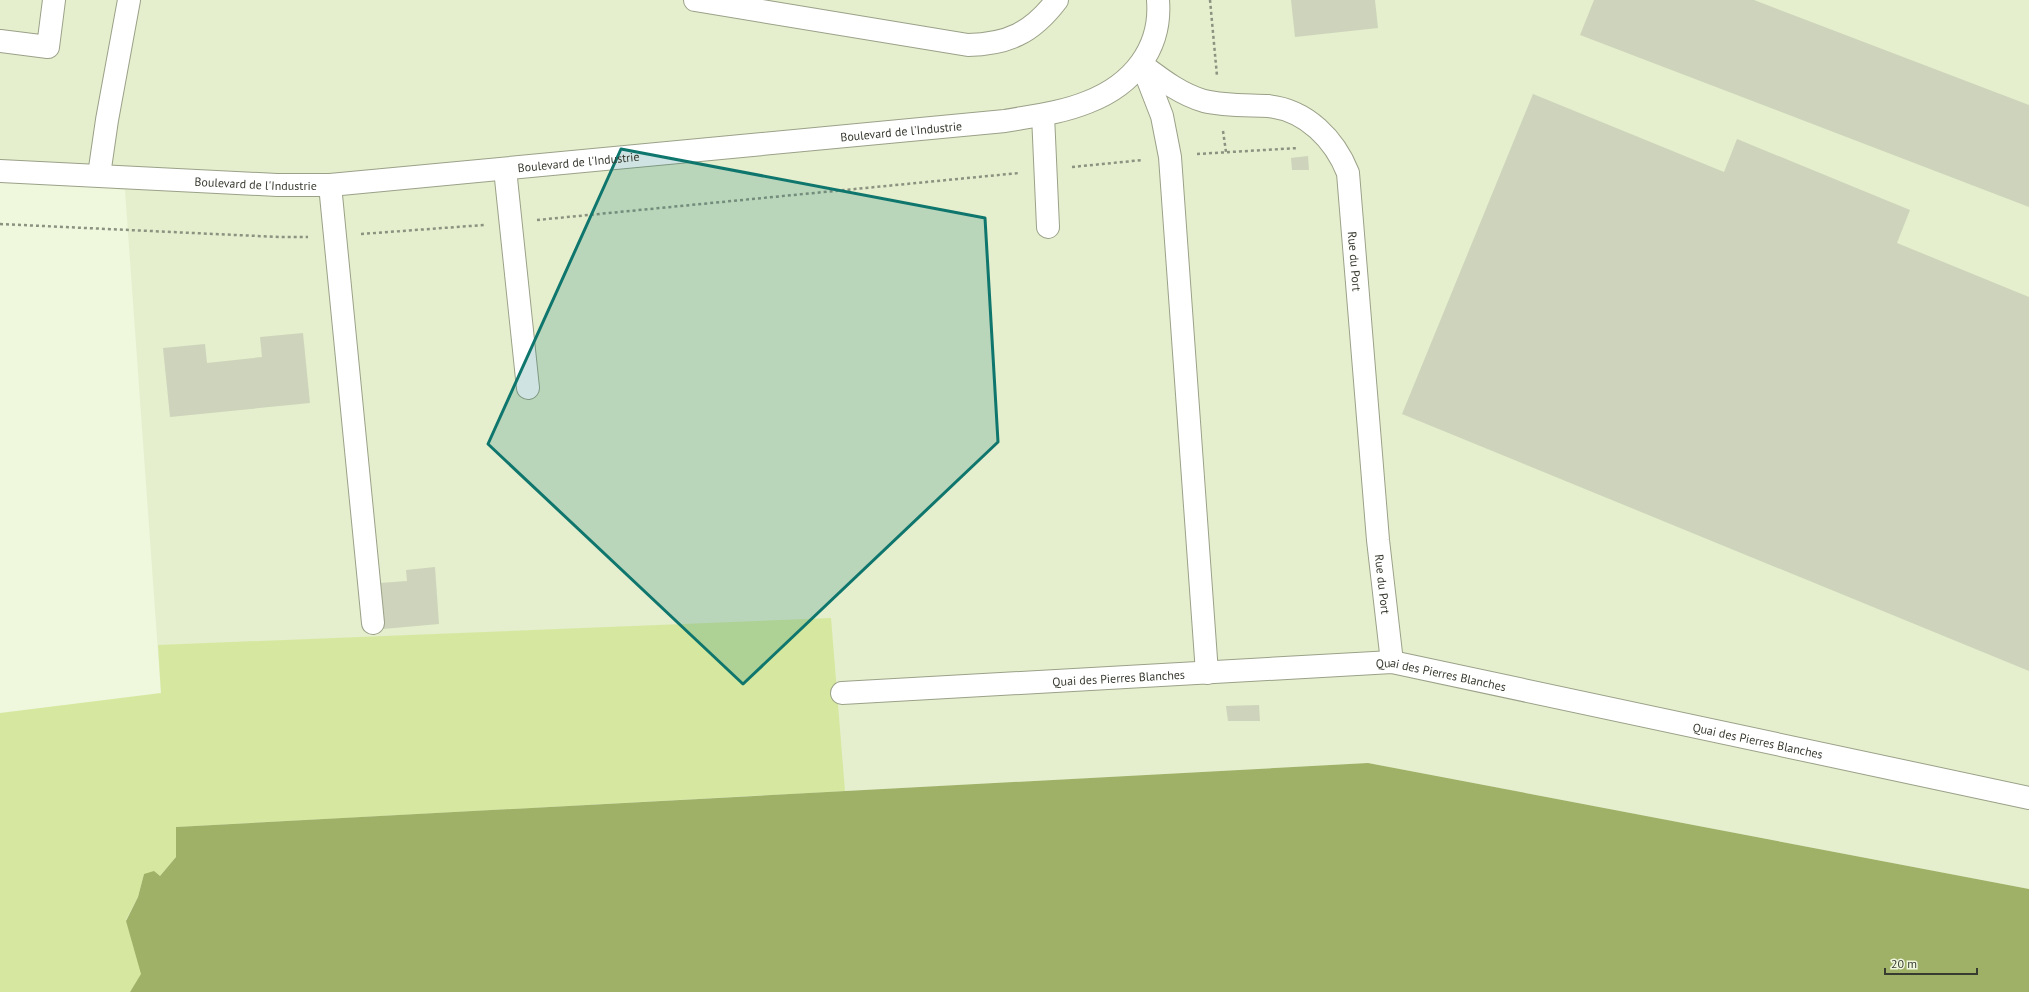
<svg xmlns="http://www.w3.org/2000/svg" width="2029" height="992" viewBox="0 0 2029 992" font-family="'PT Sans',sans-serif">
<rect width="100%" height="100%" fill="#eff7dd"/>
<!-- built -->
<path fill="#e5eecd" d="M0,0h2029v889l-661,-126 -1192,64 -15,-134 -36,-503 -125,-16z"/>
<!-- green -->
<path fill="#d6e89f" d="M831,618l14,173 -669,36v30l-16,19 -16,-2 -6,23 -12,23 16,54 -12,18h-130v-279l161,-20 -3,-48z"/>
<!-- water -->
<path fill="#9fb067" d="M1368,763l661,126v103h-1899l11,-18 -15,-53 12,-24 6,-23 10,-3 6,5 16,-19v-30z"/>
<!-- building -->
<path fill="#cdd4bb" d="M1291,0h84l3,28 -83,9z
M1594,0h160l275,105v102l-449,-172z
M1533,94l191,78 13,-33 173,71 -13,33 132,54v374l-627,-257z
M1308,156l1,14h-17l-1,-12z
M303,333l7,70 -140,14 -7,-69 42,-4 2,19 55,-6 -2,-20z
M435,567l4,57 -56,5 -3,-46 27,-2 -1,-11z
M1259,705l1,16h-32l-2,-15z"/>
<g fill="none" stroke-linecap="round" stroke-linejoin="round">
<defs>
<g id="minor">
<path d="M695,0l273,45c40,-1 64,-12 89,-45"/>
<path d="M0,41l48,6 6,-47"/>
<path id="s1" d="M1141,64c20,15 39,30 63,37 21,5 43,4 64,5 39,4 67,34 80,67l30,367 14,122"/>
<path d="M1143,67l19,49 8,41 37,516"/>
<path d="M1043,115l5,112"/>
<path d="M505,169l23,219"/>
<path id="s2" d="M0,171l277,14h53l675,-64c28,-5 56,-8 83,-19 44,-17 74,-53 70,-102"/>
<path d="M99,175l8,-55 22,-120"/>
<path d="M330,185l43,438"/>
<path id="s3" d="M842,693l550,-31 637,136"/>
</g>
</defs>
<!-- minor casing -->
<use href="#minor" stroke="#9aa188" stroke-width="24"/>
<!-- path -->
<path stroke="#8c9280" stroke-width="2.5" stroke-dasharray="3 3" stroke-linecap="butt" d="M1210,0l7,76
M1223,131l3,21
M1197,154l101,-6
M1072,167l71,-7
M537,220l482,-47
M0,224l279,13h29
M361,234l123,-9"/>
<!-- minor -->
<use href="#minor" stroke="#fff" stroke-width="22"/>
</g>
<!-- marked area -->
<path fill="#0f766e" fill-opacity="0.2" stroke="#0f766e" stroke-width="3" stroke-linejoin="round" d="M621,149l364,69 13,224 -255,242 -255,-240z"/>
<g text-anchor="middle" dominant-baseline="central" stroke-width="3" stroke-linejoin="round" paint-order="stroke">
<!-- street labels -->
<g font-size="12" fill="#383b30" stroke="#eff7dd">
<text stroke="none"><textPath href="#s2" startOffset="904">Boulevard de l'Industrie</textPath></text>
<text stroke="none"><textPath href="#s2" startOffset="580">Boulevard de l'Industrie</textPath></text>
<text stroke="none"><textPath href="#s2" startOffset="256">Boulevard de l'Industrie</textPath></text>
<text stroke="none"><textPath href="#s1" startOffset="336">Rue du Port</textPath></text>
<text stroke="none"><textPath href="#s1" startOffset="660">Rue du Port</textPath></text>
<text stroke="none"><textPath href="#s3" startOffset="601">Quai des Pierres Blanches</textPath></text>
<text stroke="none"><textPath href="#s3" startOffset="277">Quai des Pierres Blanches</textPath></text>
<text stroke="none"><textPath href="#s3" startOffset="925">Quai des Pierres Blanches</textPath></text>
</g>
</g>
<!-- scale -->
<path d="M1885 968v6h92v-6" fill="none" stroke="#383b30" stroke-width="2"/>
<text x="1891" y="968" font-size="12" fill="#383b30" stroke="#eff7dd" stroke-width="3" paint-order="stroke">20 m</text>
</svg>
